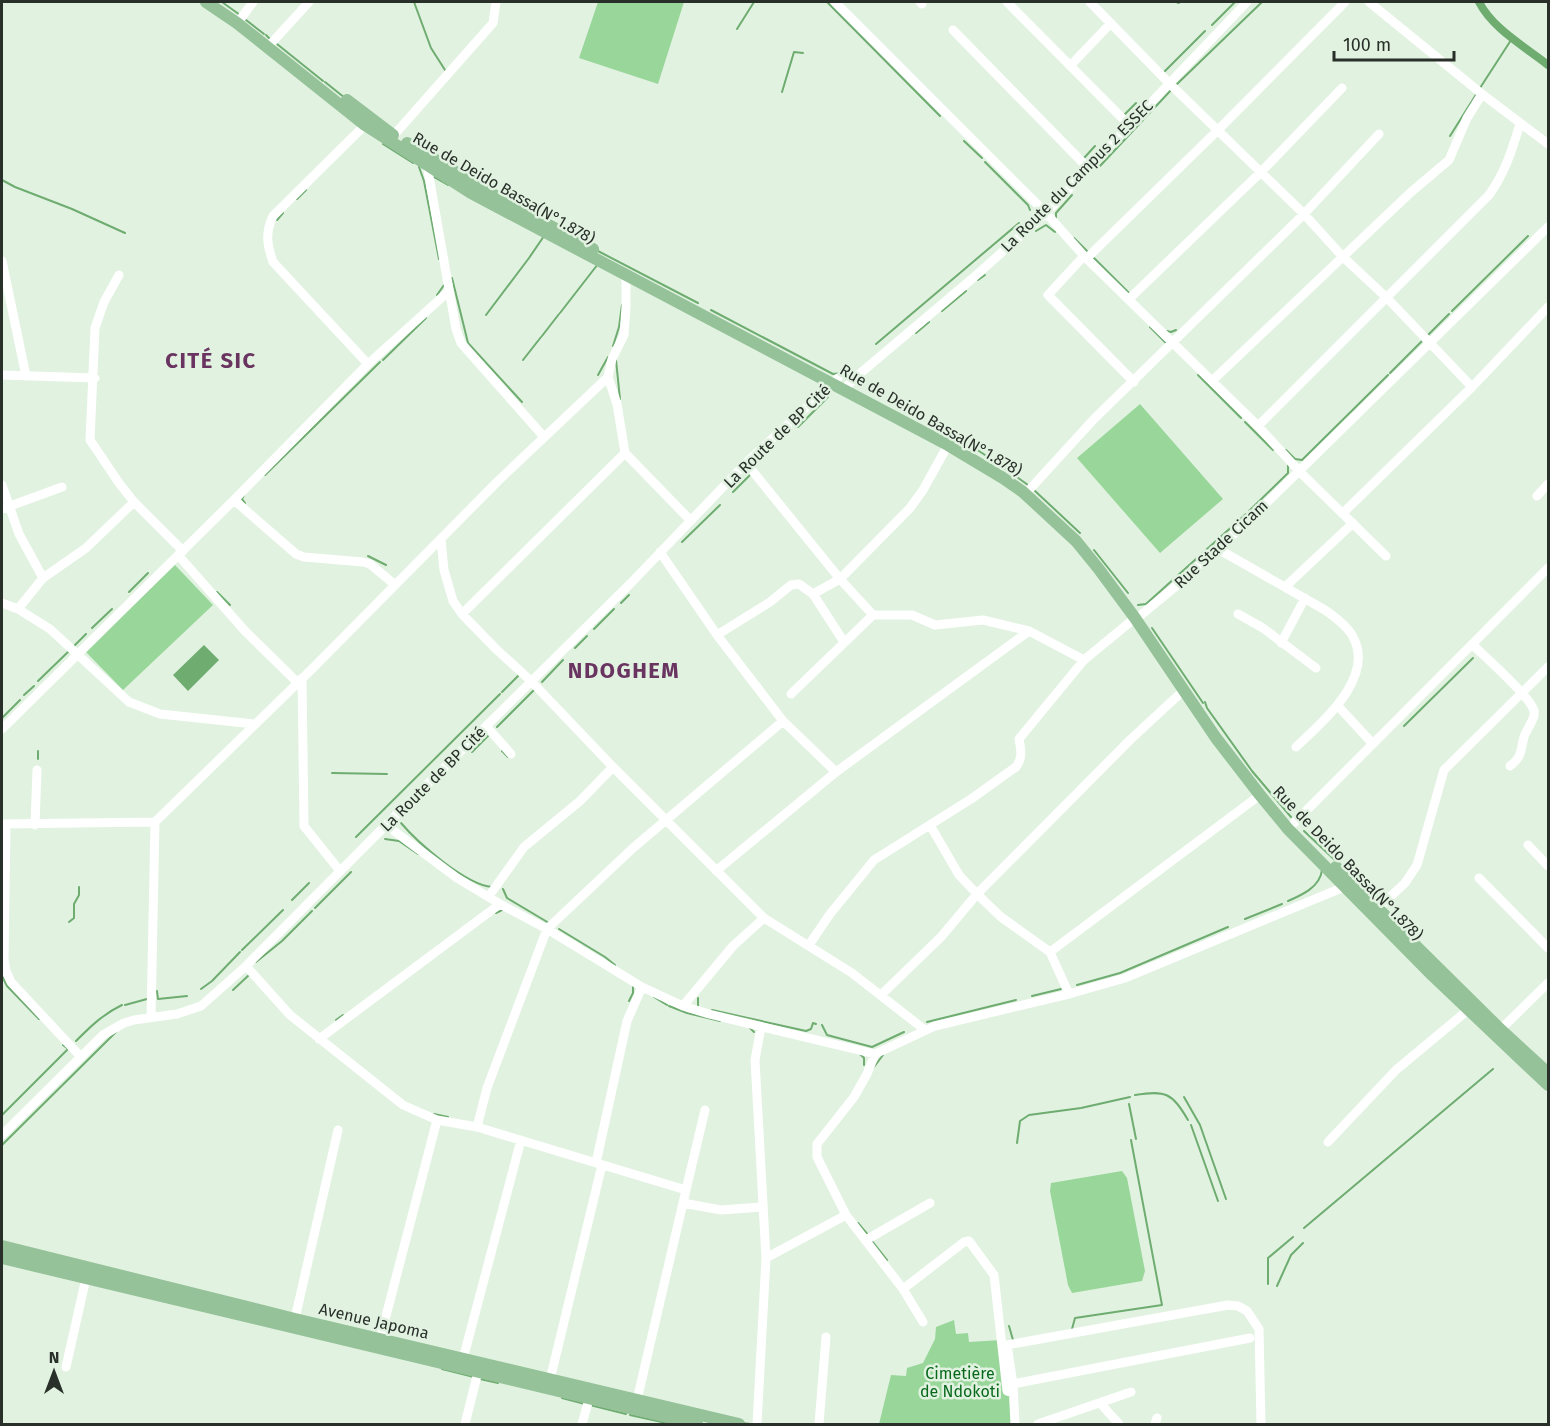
<svg xmlns="http://www.w3.org/2000/svg" width="1550" height="1426" viewBox="0 0 1550 1426" font-family="'Fira Sans',sans-serif">
<rect width="100%" height="100%" fill="#e1f2e1"/>
<!-- green -->
<path fill="#99d69a" d="M598,2h86l-26,82 -79,-26z
M1140,404l83,95 -63,54 -83,-95z
M175,565l38,40 -90,85 -38,-39z
M1122,1171l5,7 18,93 -3,10 -70,12 -4,-8 -18,-94 1,-8z
M954,1320l2,14 12,-1 1,9 32,-2 10,51 1,33h-133l12,-49 15,1 1,-8 16,-5 12,-24 1,-12z"/>
<!-- water -->
<path fill="#6eac70" d="M204,645l15,15 -31,31 -15,-16z"/>
<g fill="none" stroke-linecap="round" stroke-linejoin="round">
<!-- stream -->
<path stroke="#6eac70" stroke-width="2" d="M222,2l18,13
M414,2l17,46 14,22
M827,2l113,114
M1176,2l3,1
M246,20l18,14
M1212,25l23,-23
M737,29l17,-27
M266,35l5,5
M277,44l46,37
M1162,74l43,-43
M325,82l20,16
M1176,85l86,-83
M1480,88l33,-51
M782,92l12,-40 9,1
M1124,115l12,-12
M1450,136l27,-43
M964,141l18,17
M383,144l30,19
M1084,158l11,-12
M985,162l43,43 2,5
M1100,166l72,-77
M419,167l5,14 15,78
M434,177l14,8
M2,180l13,7 57,22 53,24
M297,199l9,-9
M1056,219v-6l16,-18
M277,220l6,-7
M1036,231l10,-6 9,7
M1074,238l15,15
M596,250l102,53
M1094,258l36,36
M452,278l16,65 54,59
M978,280l7,-5
M437,295l7,-10
M711,310l122,64 9,-1
M942,311l24,-20
M1452,311l76,-75
M560,313l38,-49
M486,315l43,-57 15,-22
M1150,327l17,17
M1167,331l4,1 5,-2
M916,333l13,-11
M542,336l17,-22
M1426,337l23,-23
M876,344l143,-121
M613,346l6,-19 3,-22
M383,360l43,-42
M523,360l18,-23
M616,360l4,39
M1390,373l32,-32
M598,375l10,-18
M1198,375l43,43
M889,400l16,8
M1245,422l28,28
M927,423l7,3
M798,427l30,-30
M938,428l27,15
M973,447l15,10
M1286,450l9,9 7,1 86,-85
M1003,467l25,18
M265,475l115,-113
M1034,490l46,43
M733,492l17,-17
M244,495l-2,4 3,4
M1249,511l39,-38v-8
M682,542l38,-37
M1094,550l34,43
M368,556l18,9
M129,592l19,-19
M217,592l13,13
M621,603l8,-8
M1138,605l8,-1 100,-90
M92,628l20,-19
M1152,628l51,75
M594,629l20,-20
M73,647l13,-13
M575,648l12,-12
M38,681l31,-30
M542,682l21,-22
M502,692l18,-18
M24,695l10,-9
M1205,702l2,6 45,63 39,46
M2,718l18,-18
M1404,726l69,-68
M497,727l38,-38
M502,751l6,6
M472,752l17,-17
M38,759v-8
M332,773l55,1
M401,823c17,20 65,62 91,64
M1304,831l33,31
M356,837l144,-143
M385,839l14,2 19,13
M503,889l4,9 42,25
M292,900l17,-17
M1288,901c14,-6 32,-14 34,-31
M315,908l36,-36
M496,913l8,-4
M1245,919l37,-15
M302,921l10,-10
M69,922l5,-4v-14l5,-9v-8
M559,929l46,28 10,8
M242,950l41,-40
M256,962l26,-21 19,-19
M2,976l5,10 32,33
M1077,985l43,-12 108,-46
M201,989l11,-8 28,-29
M233,990l17,-16
M157,991l1,8 29,-3
M1032,996l29,-7
M654,997l13,8
M629,1001l4,-8v-7
M125,1005l22,-6
M669,1006l18,7 33,8
M698,1007v-9
M712,1010l94,21 5,-2 2,-6 3,1
M336,1020l7,-5
M927,1022l89,-22
M822,1025l5,10 45,12 32,-15
M749,1027l5,5
M76,1041c14,-14 27,-27 46,-36
M860,1054l4,4v7
M874,1067l9,-12
M1135,1095c31,-5 37,-2 53,25
M1184,1097l16,28 26,74
M1129,1104l7,35
M434,1114l14,3
M2,1115l66,-66 -5,-4
M1191,1125l27,76
M1017,1143l3,-22 9,-6 52,-7 49,-11
M2,1145l114,-113
M858,1223l10,12
M1304,1228l189,-159
M872,1241l15,19
M1268,1284v-26l25,-21
M1277,1286l14,-31 12,-12
M1009,1326l4,14
M1072,1329l3,-11 87,-13 -31,-165
M442,1369l32,8
M480,1379l18,4
M562,1398l23,6
M590,1405l36,9
M630,1415l41,9
M742,1423l8,1"/>
<!-- canal -->
<path stroke="#6eac70" stroke-width="8" d="M1479,2c14,27 45,44 69,63"/>
<!-- minor -->
<path stroke="#fff" stroke-width="9" d="M835,2l211,211 38,43 174,170 41,45 87,85
M920,2l2,2
M1007,2l123,124
M1090,2l79,81 135,131 39,43 44,41 85,89
M1369,2l113,92 66,50
M242,17l11,-15
M953,30l134,137
M267,48l42,-46
M1070,66l41,-43
M365,125l-92,91c-8,17 -6,29 0,46l95,102
M394,135l99,-112 3,-21
M427,165l29,164 5,14 83,94
M1084,256l-36,39 86,87
M1087,258l130,-127 128,-129
M2,261l24,115
M119,275l-15,27 -9,26 -5,112 29,43 15,19 49,49
M626,275v32l-2,28 -12,24 -4,18 9,27 8,49 66,68
M1129,299l132,-127 81,-84
M2,375l93,3
M1212,381l198,-188 39,-33 18,-42 15,-24
M844,389l13,-13 116,-98 73,-65 201,-211
M1258,426l231,-231c16,-22 23,-45 31,-71
M746,463l94,116 33,36
M2,485l17,49 24,44
M1030,489l64,-70 210,-205 75,-80
M1537,496l11,-12
M234,500l62,54 8,3 59,5 7,2 24,20
M2,509l60,-22
M1343,513l129,-126 76,-80
M441,540l3,30 9,31 9,13 34,35 35,32 82,86 151,151 88,55 73,57
M1218,549l107,61c10,7 21,15 27,25 25,42 -30,87 -56,112
M660,552l57,83 66,86 53,51
M178,555l67,76 52,51
M1285,587l68,-64
M813,594l27,-15 70,-71 13,-18 25,-45
M2,603l16,6 32,20 79,73 31,12 94,10
M18,609l25,-31 43,-30 48,-46
M462,614l163,-161
M1238,614l25,14 53,40
M1141,615l40,-33 63,-57 304,-298
M717,635l53,-33 21,-17 8,-1 14,10 31,48
M1281,643l24,-45
M1473,645c12,12 58,52 61,66 2,7 -8,19 -10,26 -4,14 -1,19 -14,29
M302,678l2,148 36,45
M791,694l82,-79h39l23,10 48,-5 46,11 55,29
M1338,706l35,38
M486,726l25,28
M2,729l232,-229 134,-136 81,-73
M1294,823l254,-255
M2,824l153,-2 156,-152 187,-189 110,-104
M6,825l-2,135 2,11 5,11 69,74
M35,825l2,-55
M386,825l71,53 43,26 47,25 95,58 41,19 26,8 166,40 60,-28 134,-32 56,-16 219,-91 4,-4
M930,825l29,50 18,19 24,23 49,35 19,42
M1528,845l20,21
M716,871l120,-99 193,-141
M1479,878l69,70
M489,896l35,-49 56,-46 33,-34
M1374,912l31,-29 12,-18 27,-95 104,-103
M809,945l21,-31 44,-54 97,-61 45,-32c7,-9 5,-17 3,-28l65,-79 51,-42
M1050,952l210,-157
M246,966l44,49 113,90 34,15 40,7 209,63 -3,13 38,7 41,-3
M881,995l60,-58 36,-43 154,-155 53,-49
M683,1006l50,-60 31,-28
M151,1017l4,-195
M1496,1034l52,-51
M319,1039l181,-135
M875,1054l-8,20 -13,23 -37,47v13l29,58 57,74 20,33
M477,1127l10,-39 60,-159 86,-81 150,-127
M2,1135l101,-100 21,-12 10,-3 43,-6 24,-8 45,-40 140,-141 245,-242 115,-120 92,-85
M1328,1142l68,-72 72,-60
M596,1163l31,-142 15,-34
M686,1190l19,-80
M866,1240l64,-37
M766,1258l80,-43
M903,1289l61,-47 5,-1 25,34 13,116 6,2
M294,1323l44,-193
M380,1339l57,-219
M463,1359l58,-219
M66,1367l20,-89
M549,1384l53,-219
M1013,1384l237,-46
M637,1400l46,-197
M1100,1403l19,21
M465,1424l13,-52
M582,1424l7,-25
M757,1424l9,-166 -11,-198 6,-33
M819,1424l7,-87
M1015,1424l-2,-40 -6,-39 221,-40 10,1 9,5 12,18 2,95
M1038,1424l93,-32
M1155,1424l2,-6"/>
<!-- major -->
<path stroke="#95c298" stroke-width="12" d="M206,2l31,21 128,102 106,68 477,252 55,33 20,14 53,49 22,27 37,50 81,120 44,57 28,34 145,147 115,109
M347,100l46,35
M407,143l97,58 89,48
M1336,867l165,163 47,43
M2,1246l293,73 444,105
M2,1258l695,166"/>
</g>
<g text-anchor="middle" dominant-baseline="central" stroke-width="5" stroke-linejoin="round" paint-order="stroke">
<!-- street labels -->
<g font-size="16" fill="#292f29" stroke="#e1f2e1">
<text transform="translate(1077 176) rotate(-45)">La Route du Campus 2 ESSEC</text>
<text transform="translate(504 188) rotate(30)">Rue de Deido Bassa(N°1.878)</text>
<text transform="translate(931 420) rotate(30)">Rue de Deido Bassa(N°1.878)</text>
<text transform="translate(777 436) rotate(-44)">La Route de BP Cité</text>
<text transform="translate(1221 544) rotate(-43)">Rue Stade Cicam</text>
<text transform="translate(433 779) rotate(-45)">La Route de BP Cité</text>
<text transform="translate(1348 863) rotate(46)">Rue de Deido Bassa(N°1.878)</text>
<text transform="translate(374 1321) rotate(13)">Avenue Japoma</text>
</g>
<!-- park labels -->
<g font-size="16" fill="#08691c" stroke="#e1f2e1">
<text x="960" y="1373">Cimetière<tspan x="960" dy="18">de Ndokoti</tspan></text>
</g>
<!-- district labels -->
<g font-size="22" font-weight="bold" letter-spacing="1.5" fill="#6a3461" stroke="#e1f2e1">
<text x="211" y="360">CITÉ SIC</text>
<text x="624" y="670">NDOGHEM</text>
</g>
</g>
<!-- border -->
<rect width="1550" height="1426" fill="none" stroke="#292f29" stroke-width="6"/>
<!-- north arrow -->
<g transform="translate(54 1372)" stroke="#e1f2e1" stroke-width="4.5" paint-order="stroke">
<path d="M0-4.5L10 22L0 15L-10 22Z" fill="#292f29"/>
<text y="-9" font-size="16" font-weight="bold" text-anchor="middle" fill="#292f29">N</text>
</g>
<!-- scale -->
<path d="M1334 51v9h120v-9" fill="none" stroke="#292f29" stroke-width="3"/>
<text x="1343" y="51" font-size="18" fill="#292f29" stroke="#e1f2e1" stroke-width="4.5" paint-order="stroke">100 m</text>
</svg>
